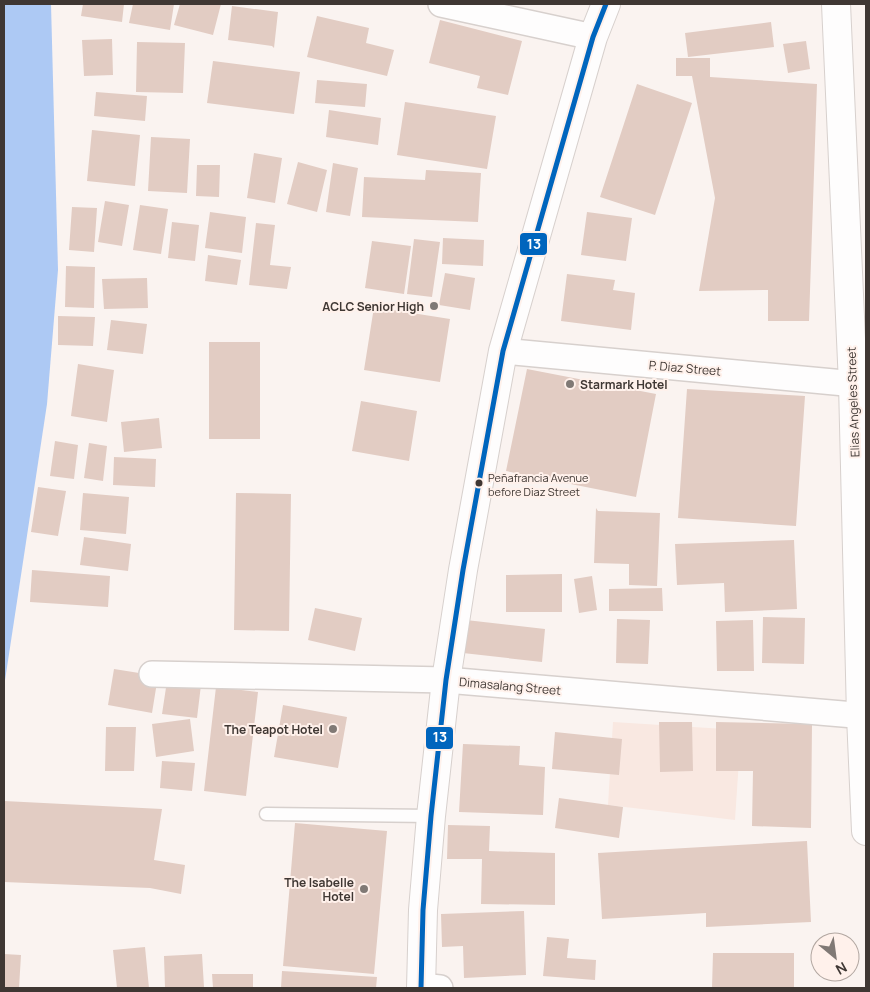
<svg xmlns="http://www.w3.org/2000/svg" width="870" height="992" viewBox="0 0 870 992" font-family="Manrope,sans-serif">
<rect width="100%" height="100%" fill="#faf3f0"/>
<!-- built -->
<path fill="#f9e8e1" d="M613,722l128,8 -6,90 -127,-15z"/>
<!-- water -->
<path fill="#adc9f4" d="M4,4h47l7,266 -11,134 -43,283z"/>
<!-- building -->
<path fill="#e2ccc3" d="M83,4h41l-2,18 -41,-6z
M133,4h41l-4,26 -41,-7z
M180,4h41l-8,31 -39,-10z
M232,6l46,6 -4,36 -2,-2 -44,-6z
M317,16l52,12 -3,15 28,7 -7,26 -80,-19z
M440,20l82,21 -14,54 -31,-7 3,-12 -51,-13z
M771,22l3,25 -86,10 -3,-24z
M112,39l1,36 -29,1 -2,-36z
M806,41l4,28 -22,4 -5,-29z
M137,42l48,1 -2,50 -47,-1z
M676,58h34v19l107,7 -8,237h-41v-31l-69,1 16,-93 -23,-122h-16z
M213,61l87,11 -6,42 -87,-11z
M317,80l50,4 -2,23 -50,-4z
M637,84l55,19 -37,112 -55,-18z
M96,92l51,4 -2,25 -51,-5z
M405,102l91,14 -9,53 -90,-14z
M329,110l52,8 -3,27 -52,-8z
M92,130l48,5 -5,51 -48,-5z
M151,137l39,2 -3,54 -39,-2z
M254,153l28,5 -7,45 -28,-5z
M298,162l29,8 -10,42 -30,-8z
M333,163l25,5 -8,48 -24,-4z
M197,165h23l-1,32 -23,-1z
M426,170l55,3 -3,49 -116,-5 2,-40 61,3z
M105,201l24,4 -7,41 -24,-4z
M140,205l28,4 -7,45 -28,-4z
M72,207l25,1 -3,44 -25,-2z
M210,212l36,5 -4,36 -37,-5z
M587,212l45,6 -6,43 -45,-6z
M172,222l27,3 -4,36 -27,-3z
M256,223l19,2 -5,40 21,2 -4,22 -38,-4z
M443,238l41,2 -1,26 -41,-2z
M414,239l26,3 -8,55 -25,-3z
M372,241l39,5 -7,48 -39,-6z
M208,255l33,5 -4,25 -32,-4z
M66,266l29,1 -1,41 -29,-1z
M445,273l30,5 -5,32 -31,-5z
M567,274l48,6 -2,10 22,3 -4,37 -70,-9z
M147,278l1,30 -44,1 -2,-30z
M374,307l76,12 -10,63 -76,-12z
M58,316l37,1 -2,29 -35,-1z
M111,320l36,4 -4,30 -36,-4z
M209,342h51v97h-51z
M78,364l36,6 -7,52 -36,-6z
M527,369l129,25 -20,103 -130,-26z
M687,389l118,7 -9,130 -118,-8z
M361,401l56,10 -8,50 -57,-10z
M159,418l3,30 -38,4 -3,-30z
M55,441l23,4 -4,34 -24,-3z
M89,443l18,3 -4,35 -19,-3z
M114,457l42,2 -1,28 -42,-2z
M38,487l28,4 -8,45 -27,-4z
M83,493l46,4 -3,37 -46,-4z
M236,493l55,1 -2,137 -55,-1z
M596,508l2,3 62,2 -3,73 -28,-1v-21l-35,-1z
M84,537l47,7 -3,27 -48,-6z
M794,540l3,69 -72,3 -1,-29 -47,2 -2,-41z
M32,570l78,6 -2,31 -78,-5z
M562,574v38h-56v-37z
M592,576l5,34 -18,3 -5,-34z
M662,588l1,23h-54v-22z
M315,608l47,10 -7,33 -47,-11z
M763,617l42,1 -1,46 -42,-1z
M617,619l33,1 -2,44 -32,-1z
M466,620l79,9 -3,33 -79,-9z
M753,620l1,51h-37l-1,-50z
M114,669l44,7 -6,37 -44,-8z
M167,681l34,4 -4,33 -35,-4z
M216,687l42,5 -12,104 -42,-5z
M283,705l64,12 -9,51 -64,-11z
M190,719l4,32 -38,6 -4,-33z
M659,722h33l1,49 -33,1z
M716,722l96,2 -1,104 -59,-2 1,-55h-37z
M106,727h30l-2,44h-29z
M555,732l67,7 -3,36 -67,-6z
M463,744l57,2 -1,19 26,2 -2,48 -84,-3z
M162,761l33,2 -3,28 -32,-3z
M559,798l64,9 -4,31 -64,-10z
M4,801l158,8 -8,51 31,5 -4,29 -31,-6 -146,-6z
M295,823l92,8 -13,143 -91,-8z
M448,825l42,1 -1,25 66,2v52l-74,-1 1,-45h-35z
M807,841l4,81 -105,5v-14l-104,6 -4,-66z
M524,911l2,64 -62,3 -1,-32 -21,1 -1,-33z
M547,937l22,2 -2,19 29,2 -1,20 -52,-4z
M145,947l4,41h-32l-4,-38z
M713,953h81v35h-82z
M4,954l17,1 -2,33h-15z
M202,954l2,33 -39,1 -1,-32z
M282,971l95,6 -1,11h-95z
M212,974h41v14h-40z"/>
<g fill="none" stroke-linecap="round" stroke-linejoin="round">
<defs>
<path id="service" d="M266,814l165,2"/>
<path id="minor" d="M441,4l152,33
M503,351l363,34
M152,674l294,6 420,36
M421,986l19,2"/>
<path id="secondary" d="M836,4l17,380 8,332 5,115
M421,988l2,-78 8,-94 15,-136 17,-110 40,-219 90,-314 13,-33"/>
</defs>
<!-- service casing -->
<use href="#service" stroke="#d7d0cd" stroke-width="15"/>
<!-- minor casing -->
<use href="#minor" stroke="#d7d0cd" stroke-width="28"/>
<!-- secondary casing -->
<use href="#secondary" stroke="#d7d0cd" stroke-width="30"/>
<!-- service -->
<use href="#service" stroke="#fefdfd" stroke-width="12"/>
<!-- minor -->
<use href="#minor" stroke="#fefdfd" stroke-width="25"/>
<!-- secondary -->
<use href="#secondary" stroke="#fefdfd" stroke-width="28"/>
<defs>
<path id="bus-1" d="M421,988l2,-78 8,-94 15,-136 17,-110 40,-219 90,-314 13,-33"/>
</defs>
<!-- bus-1 casing -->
<use href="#bus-1" stroke="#fff1eb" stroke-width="9"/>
<!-- bus-1 -->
<use href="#bus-1" stroke="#0065bd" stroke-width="5"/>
</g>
<!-- markers -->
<g fill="#807975" stroke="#fff1eb" stroke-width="2">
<circle cx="434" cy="306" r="5"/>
<circle cx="570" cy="384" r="5"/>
<circle cx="333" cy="729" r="5"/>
<circle cx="364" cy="889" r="5"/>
</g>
<circle fill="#3f3733" stroke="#fff1eb" stroke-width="2" cx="479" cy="483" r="4.5"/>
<g text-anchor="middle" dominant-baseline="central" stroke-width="4" stroke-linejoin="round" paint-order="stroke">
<!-- bus labels -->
<g font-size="11" fill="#3f3733" stroke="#fff1eb" text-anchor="start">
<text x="488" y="477">Peñafrancia Avenue<tspan x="488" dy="14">before Diaz Street</tspan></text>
</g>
<!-- poi labels -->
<g font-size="12" font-weight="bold" fill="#3f3733" stroke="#fff1eb" text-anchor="end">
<text x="424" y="306">ACLC Senior High</text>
<text x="580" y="384" text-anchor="start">Starmark Hotel</text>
<text x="323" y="729">The Teapot Hotel</text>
<text x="354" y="882">The Isabelle<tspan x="354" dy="14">Hotel</tspan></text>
</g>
<!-- street labels -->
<g font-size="12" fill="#3f3733" stroke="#fff1eb">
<text transform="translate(685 368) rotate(5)">P. Diaz Street</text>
<text transform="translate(853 402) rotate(-92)">Elias Angeles Street</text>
<text transform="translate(510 686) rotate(5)">Dimasalang Street</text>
</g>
</g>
<g stroke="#fff1eb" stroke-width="2">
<rect x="519" y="232" width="29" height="24" rx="5" fill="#0065bd"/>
<rect x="425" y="726" width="29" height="24" rx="5" fill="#0065bd"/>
</g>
<g font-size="14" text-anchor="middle" font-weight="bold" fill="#fff">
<text x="534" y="249">13</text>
<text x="440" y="742">13</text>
</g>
<!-- border -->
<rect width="870" height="992" fill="none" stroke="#3f3733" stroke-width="10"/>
<!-- north arrow -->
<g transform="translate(835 957) rotate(151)"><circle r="24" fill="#fff1eb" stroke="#b2a7a1"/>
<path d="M0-4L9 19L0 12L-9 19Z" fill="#807975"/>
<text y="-8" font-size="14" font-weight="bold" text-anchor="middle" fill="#3f3733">N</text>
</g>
</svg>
